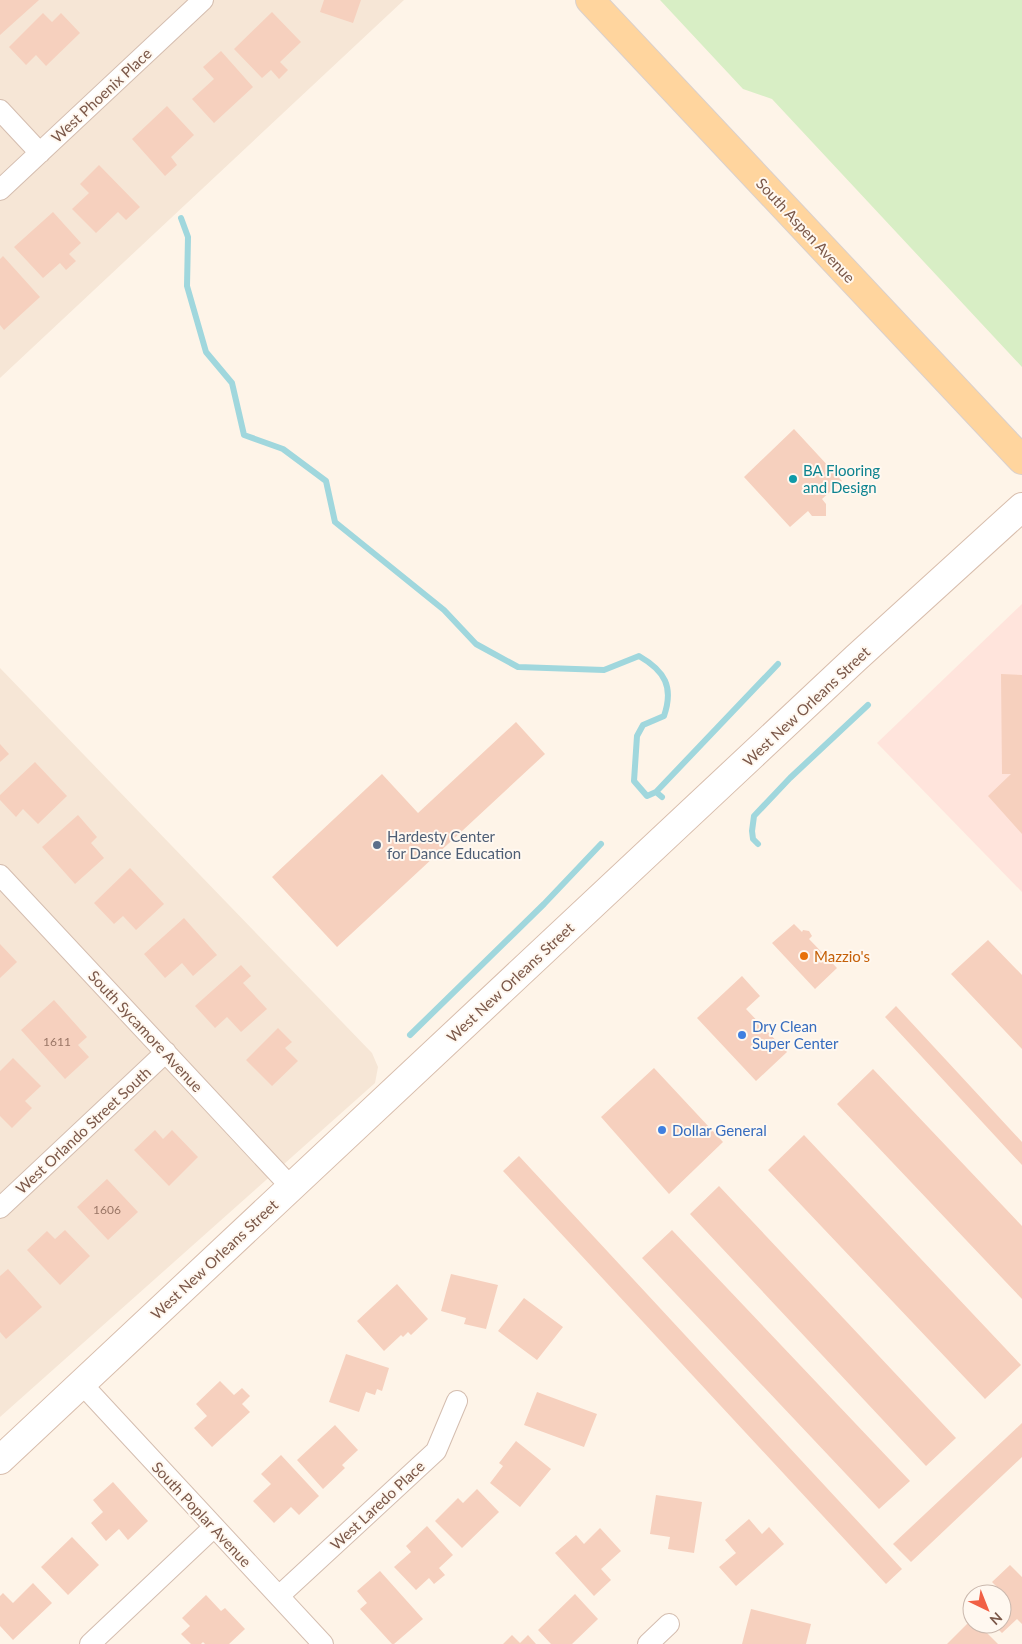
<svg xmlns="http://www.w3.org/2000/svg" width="1022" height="1644" viewBox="0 0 1022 1644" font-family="Lato,sans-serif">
<rect width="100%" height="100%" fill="#fef4e8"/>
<!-- residential -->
<path fill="#f6e6d6" d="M0,0h404l-404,378z
M0,668l372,385 6,14 -3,16 -375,334z"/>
<!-- commercial -->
<path fill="#ffe4dc" d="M1022,604v288l-145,-149z"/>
<!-- green -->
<path fill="#d8eec5" d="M660,0h362v367l-250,-268 -29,-10z"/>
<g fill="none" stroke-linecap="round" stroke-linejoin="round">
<!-- stream -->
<path stroke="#a0d7dd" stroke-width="6" d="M181,218l7,19 -1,49 19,66 26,31 12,52 39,14 43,32 9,41 109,88 32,34 42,23 86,3 35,-14c26,15 35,31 25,60l-21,9 -6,11 -3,45 13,15 9,-4 6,5
M656,792l122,-128
M758,844l-5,-5 -1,-8 2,-15 36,-38 78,-73
M410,1035l134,-131 57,-60"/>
</g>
<!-- building -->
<path fill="#f6d0be" d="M0,0h39l-39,35z
M324,0h37l-8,23 -33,-11z
M272,12l29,30 -21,20 8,8 -9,9 -8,-9 -9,8 -28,-29z
M43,13l9,9 9,-9 19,20 -34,33 -10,-11 -10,10 -17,-18z
M221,51l32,36 -39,36 -22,-24 22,-20 -11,-12z
M167,106l27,29 -23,22 6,8 -12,11 -33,-37z
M99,165l41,42 -14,13 -8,-8 -22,21 -24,-24 17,-16 -9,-9z
M53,212l28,31 -12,11 7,7 -10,9 -6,-7 -17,15 -29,-31z
M3,256l37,41 -36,33 -4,-5v-66z
M794,429l48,52 -20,18 4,5v12h-14l-4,-5 -18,16 -46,-50z
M1001,674l21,1v159l-34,-38 23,-22h-9z
M516,722l29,32 -208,193 -65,-70 110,-103 36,39z
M0,744l9,10 -9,8z
M35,762l32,34 -29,28 -15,-15 -7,8 -16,-17v-5z
M78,815l19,22 -6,6 13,15 -29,26 -33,-37z
M130,868l34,36 -28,26 -13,-14 -9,8 -20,-21z
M184,918l33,37 -24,21 -11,-13 -17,15 -21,-24z
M794,924l8,8 1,-2 6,1 3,5 -3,3 28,29 -22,21 -43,-46z
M988,940l34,35v74l-71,-75z
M0,944l17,18 -17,16z
M241,965l10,11 -8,7 24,26 -26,23 -14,-15 -12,11 -20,-22z
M742,976l18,20 -14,13 41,43 -31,29 -59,-63z
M54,1000l33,37 -9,8 11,12 -24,22 -44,-49z
M896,1006l126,136v23l-137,-148z
M278,1028l14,14 -7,6 13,13 -26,25 -26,-26z
M13,1058l28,28 -16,15 7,7 -20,20 -12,-12v-45z
M654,1068l69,74 -54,52 -68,-77z
M873,1069l149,157v73l-185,-195z
M155,1130l8,9 9,-9 26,27 -29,29 -35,-36z
M804,1135l217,230 -36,34 -217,-229z
M519,1156l383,413 -16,15 -383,-413z
M107,1179l31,33 -30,28 -31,-33z
M719,1186l237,252 -30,28 -236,-252z
M65,1230l25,26 -30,29 -33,-35 20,-19 8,8z
M672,1230l238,251 -31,28 -237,-251z
M8,1269l34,38 -36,32 -6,-7v-56z
M451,1274l47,11 -12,44 -22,-5 2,-6 -25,-7z
M397,1284l31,35 -17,16 -3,-3 -5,5 -2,-2 -17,16 -27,-30z
M524,1298l39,29 -26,33 -39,-29z
M346,1354l43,14 -7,23 -5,-2 -2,6 -9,-3 -7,20 -30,-10z
M220,1381l14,14 8,-7 8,8 -8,8 8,8 -38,35 -18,-19 13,-12 -11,-12z
M537,1392l60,22 -13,33 -60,-22z
M1022,1423v34l-111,105 -18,-18z
M335,1425l23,25 -16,15 3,3 -22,21 -26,-29z
M516,1441l35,28 -31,38 -30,-24 13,-17 -4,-3z
M281,1455l38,41 -20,19 -8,-8 -17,16 -21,-22 18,-17 -10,-10z
M113,1482l35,39 -20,19 -9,-11 -13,12 -15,-18 12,-11 -10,-12z
M477,1489l22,23 -37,36 -27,-27 23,-23 5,5z
M656,1495l46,7 -8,51 -26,-4 2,-12 -20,-3z
M749,1519l13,15 7,-7 15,17 -48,42 -17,-19 17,-14 -11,-13z
M427,1526l26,29 -14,13 6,7 -11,9 -5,-6 -13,12 -22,-23 17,-15 -5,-6z
M600,1528l21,23 -20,18 10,11 -17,16 -39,-43 21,-18 8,9z
M72,1537l27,28 -31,30 -27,-28z
M1010,1565l12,12v47l-5,-5 -15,14 -9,-9h9v-30h-10l6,-6 -6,-6z
M380,1571l43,48 -29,25h-2l-32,-35 7,-6 -10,-12z
M33,1583l19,20 -39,37 -13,-14v-30l3,-3 10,10z
M575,1594l23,25 -26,25h-21l-13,-14z
M206,1595l15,16 4,-3 20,21 -16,15h-24l-2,-2 -2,2h-10l-10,-10 9,-8 -8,-8z
M751,1609l60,15 -5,20h-64z
M972,1619v5h6l20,20h-51z
M512,1635l8,8 8,-8 8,9h-33z"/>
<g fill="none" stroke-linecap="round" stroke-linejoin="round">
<defs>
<path id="minor" d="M0,110l40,43
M0,190l203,-190
M0,875l291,312
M0,1208l166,-156
M81,1383l242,261
M279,1596l157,-145 21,-50
M90,1644l124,-117
M648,1644l21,-20"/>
<path id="secondary" d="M0,1460l856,-802 166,-151"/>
<path id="primary" d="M590,0l432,460"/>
</defs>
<!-- minor casing -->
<use href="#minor" stroke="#d4bdaf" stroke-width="22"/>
<!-- secondary casing -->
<use href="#secondary" stroke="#d8bdac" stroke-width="30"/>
<!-- primary casing -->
<use href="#primary" stroke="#dad0cc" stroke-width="30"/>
<!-- minor -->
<use href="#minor" stroke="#fff" stroke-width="20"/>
<!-- secondary -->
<use href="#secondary" stroke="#fff" stroke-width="28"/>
<!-- primary -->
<use href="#primary" stroke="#ffd59e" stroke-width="28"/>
</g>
<!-- markers -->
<circle fill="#0f9aa8" stroke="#fff8f0" stroke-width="2" cx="793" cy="479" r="5"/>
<circle fill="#5c6f8a" stroke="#fff8f0" stroke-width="2" cx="377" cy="845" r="5"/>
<circle fill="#e8710a" stroke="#fff8f0" stroke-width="2" cx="804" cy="956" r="5"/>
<g fill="#3f7fe0" stroke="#fff8f0" stroke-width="2">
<circle cx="742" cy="1035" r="5"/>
<circle cx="662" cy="1130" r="5"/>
</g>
<g text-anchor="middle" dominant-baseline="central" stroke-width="4" stroke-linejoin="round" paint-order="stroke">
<!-- number labels -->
<g font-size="12" fill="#9a7666">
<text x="57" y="1041">1611</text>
<text x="107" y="1209">1606</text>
</g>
<!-- street labels -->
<g font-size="15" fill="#7b5849" stroke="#fff8f0">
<text transform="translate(101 95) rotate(-43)">West Phoenix Place</text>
<text transform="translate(806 230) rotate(47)">South Aspen Avenue</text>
<text transform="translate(806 706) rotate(-43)">West New Orleans Street</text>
<text transform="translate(510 982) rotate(-43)">West New Orleans Street</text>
<text transform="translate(146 1031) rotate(47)">South Sycamore Avenue</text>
<text transform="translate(83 1130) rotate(-43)">West Orlando Street South</text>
<text transform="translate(214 1259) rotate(-43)">West New Orleans Street</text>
<text transform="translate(377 1505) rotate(-43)">West Laredo Place</text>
<text transform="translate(202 1514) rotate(47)">South Poplar Avenue</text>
</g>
<!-- culture labels -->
<g font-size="15" fill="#0d838f" stroke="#fff8f0" text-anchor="start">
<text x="803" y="470">BA Flooring<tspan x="803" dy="17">and Design</tspan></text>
</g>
<!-- service labels -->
<g font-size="15" fill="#4e5e75" stroke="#fff8f0" text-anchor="start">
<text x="387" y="836">Hardesty Center<tspan x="387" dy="17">for Dance Education</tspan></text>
</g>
<!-- food labels -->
<g font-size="15" fill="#c56008" stroke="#fff8f0" text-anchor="start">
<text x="814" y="956">Mazzio's</text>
</g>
<!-- shop labels -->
<g font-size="15" fill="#366cbe" stroke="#fff8f0" text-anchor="start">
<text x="752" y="1026">Dry Clean<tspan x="752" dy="17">Super Center</tspan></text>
<text x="672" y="1130">Dollar General</text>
</g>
</g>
<!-- north arrow -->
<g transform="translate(987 1609) rotate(137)"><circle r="24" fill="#fff8f0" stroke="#cab8ad"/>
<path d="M0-4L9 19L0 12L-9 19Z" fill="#f16045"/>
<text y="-8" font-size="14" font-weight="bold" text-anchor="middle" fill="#7b5849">N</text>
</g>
</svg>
